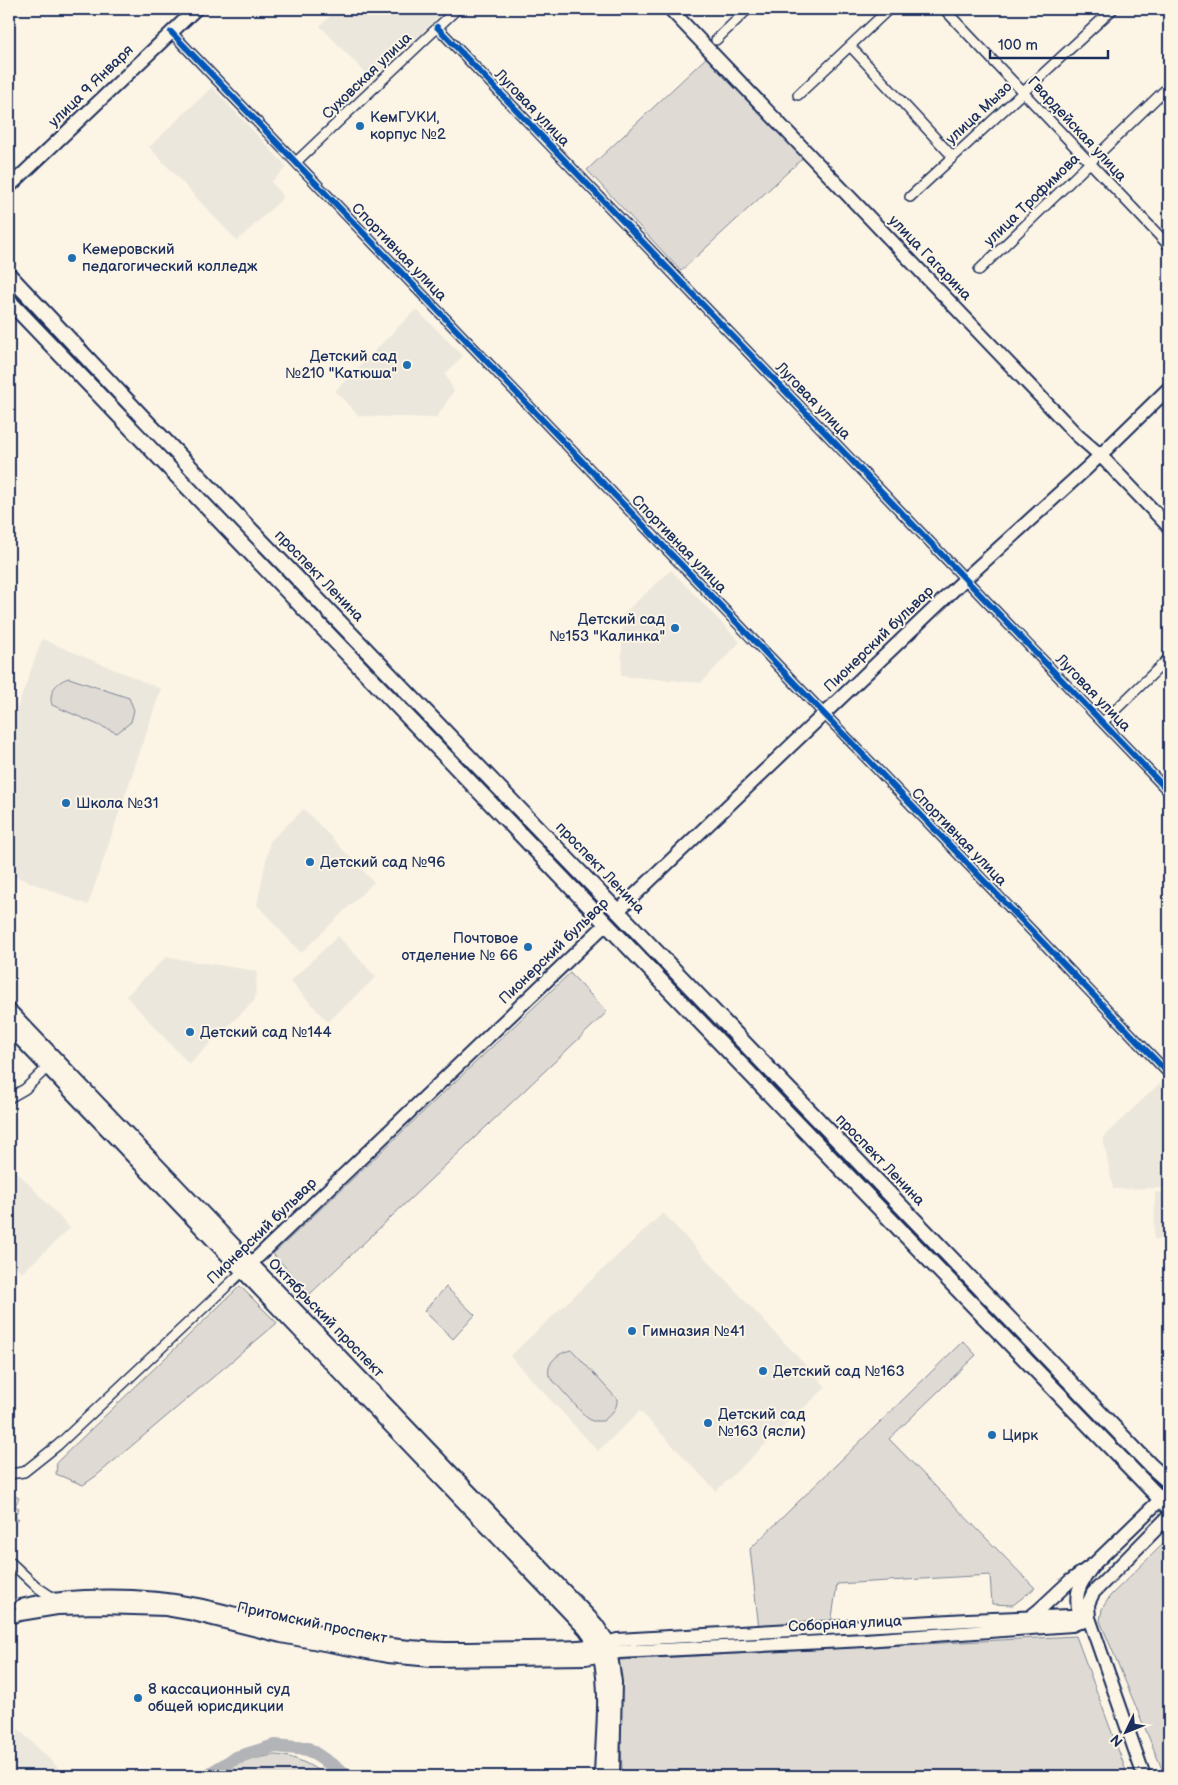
<svg xmlns="http://www.w3.org/2000/svg" width="1178" height="1785" viewBox="0 0 1178 1785" font-family="'Balsamiq Sans',sans-serif">
<rect width="100%" height="100%" fill="#fcf5e5"/>
<filter id="ink" filterUnits="userSpaceOnUse"><feTurbulence type="fractalNoise" baseFrequency=".02" numOctaves="2"/><feDisplacementMap in="SourceGraphic" scale="10" xChannelSelector="R" yChannelSelector="G"/><feConvolveMatrix kernelMatrix="1 2 1 2 8 2 1 2 1" color-interpolation-filters="sRGB"/></filter>
<g filter="url(#ink)">
<!-- built -->
<path fill="#ece7dc" d="M337,9h110l-75,71 -52,-54z
M212,87l75,80 -16,15 13,15 -47,44 -88,-94z
M416,309l47,47 -18,18 9,17 -18,27 -77,-2 -24,-25z
M671,570l69,72 -39,41 -80,-7 2,-62z
M42,639l119,50 -73,216 -79,-31v-143z
M304,809l70,73 -73,71 -44,-48 13,-64z
M338,936l38,41 -48,45 -38,-41z
M166,957l91,14 -2,29 -66,64 -63,-68z
M1160,1083l9,10v95l-56,1 -10,-52z
M9,1163l61,65 -48,45 -13,-13z
M1155,1192h14v47h-15z
M663,1213l163,174 -110,104 -76,-80 -42,40 -88,-95z
M9,1720l58,56h-58z"/>
<!-- green -->
<path fill="#dfdbd4" stroke="#7d8599" d="M710,54l95,102 -124,115 -94,-101z
M69,678l60,20 5,12 -3,12 -14,11 -65,-28c-4,-13 5,-24 17,-27z
M570,973l37,39 -297,282 -37,-40z
M240,1286l37,37 -181,153 -13,9 -27,-11 1,-12z
M446,1287l29,28 -22,24 -29,-28z
M963,1341l13,14 -87,84 146,149 -22,17 -21,-1 -2,-29 -153,9 -6,40 -72,5 -9,-80z
M572,1350l45,49c1,10 -7,16 -14,22h-11l-6,-4 -37,-41c-3,-14 10,-24 23,-26z
M11,1494l8,4 -4,8 4,2 -4,8 4,3 -10,3v-27z
M1166,1541l3,3v232h-4l-65,-155 2,-12 8,-13z
M1076,1636l52,140h-506l-3,-116z
M275,1755c21,1 35,10 52,21h-115c20,-11 40,-18 63,-21z"/>
<g fill="none" stroke-linecap="round" stroke-linejoin="round">
<!-- river -->
<path stroke="#b2b4b8" stroke-width="14" d="M207,1776l29,-18 39,-12 33,3 40,27"/>
<defs>
<path id="street" d="M944,9l225,237
M437,27l732,765
M171,32l998,1042
M716,40l32,-31
M850,46l103,111
M798,95l91,-86
M296,162l161,-153
M910,197l203,-188
M979,270l190,-184
M1103,722l66,-64
M9,1098l16,-9 23,-22
M9,1474l15,-2 34,-27 185,-174
M9,1561l28,26 18,12"/>
<path id="secondary" d="M670,9l407,426 23,20 69,72
M9,187l187,-178
M618,911l348,-333 121,-110 82,-80
M243,1271l363,-347
M21,1606c52,-13 124,-12 177,-1 28,6 56,14 84,20 33,7 67,13 101,19 47,7 92,5 140,4 30,-1 64,2 94,-8l351,-20 102,-4 19,2
M9,1617l11,-3 37,-6 43,-1 66,2 23,4 92,23 107,20 43,4 155,-2 33,-6 246,-12 207,-15 17,-7
M1029,1618l10,-8 31,-29 25,-18 66,-64
M1082,1622c-10,-26 -4,-37 13,-59
M1144,1776l-55,-158 -1,-14 5,-11 76,-77"/>
<path id="primary" d="M9,275l138,147 1004,1044 18,16
M9,301l814,849 346,358
M9,1011l586,613 13,19 6,39 -2,94
M9,1026l577,603c6,8 13,17 15,27 8,39 2,81 1,120"/>
</defs>
<!-- street casing -->
<use href="#street" stroke="#1b2f5e" stroke-width="12"/>
<!-- secondary casing -->
<use href="#secondary" stroke="#1b2f5e" stroke-width="16"/>
<!-- primary casing -->
<use href="#primary" stroke="#1b2f5e" stroke-width="18"/>
<!-- street -->
<use href="#street" stroke="#fcf5e5" stroke-width="9"/>
<!-- secondary -->
<use href="#secondary" stroke="#fcf5e5" stroke-width="12"/>
<!-- primary -->
<use href="#primary" stroke="#fcf5e5" stroke-width="14"/>
<!-- tram -->
<path stroke="#1b2f5e" stroke-width="1" d="M1169,1462c-6,14 -9,24 0,37"/>
<defs>
<path id="cycleway" d="M437,27l732,765
M171,32l998,1042"/>
</defs>
<!-- cycleway casing -->
<use href="#cycleway" stroke="#fcf5e5" stroke-width="9"/>
<!-- cycleway -->
<use href="#cycleway" stroke="#0057b8" stroke-width="6"/>
</g>
</g>
<!-- markers -->
<g fill="#1f6fb2" stroke="#fcf5e5" stroke-width="2">
<circle cx="360" cy="126" r="5"/>
<circle cx="72" cy="258" r="5"/>
<circle cx="407" cy="365" r="5"/>
<circle cx="675" cy="628" r="5"/>
<circle cx="66" cy="803" r="5"/>
<circle cx="310" cy="862" r="5"/>
<circle cx="528" cy="947" r="5"/>
<circle cx="190" cy="1032" r="5"/>
<circle cx="632" cy="1331" r="5"/>
<circle cx="763" cy="1371" r="5"/>
<circle cx="708" cy="1423" r="5"/>
<circle cx="992" cy="1435" r="5"/>
<circle cx="138" cy="1698" r="5"/>
</g>
<g text-anchor="middle" dominant-baseline="central" stroke-width="4" stroke-linejoin="round" paint-order="stroke">
<!-- street labels -->
<g font-size="15" fill="#1b2f5e" stroke="#fcf5e5">
<text transform="translate(367 76) rotate(-44)">Суховская улица</text>
<text transform="translate(91 86) rotate(-44)">улица 9 Января</text>
<text transform="translate(532 108) rotate(46)">Луговая улица</text>
<text transform="translate(979 113) rotate(-43)">улица Мызо</text>
<text transform="translate(1077 129) rotate(47)">Гвардейская улица</text>
<text transform="translate(1032 200) rotate(-44)">улица Трофимова</text>
<text transform="translate(399 252) rotate(46)">Спортивная улица</text>
<text transform="translate(930 258) rotate(46)">улица Гагарина</text>
<text transform="translate(813 401) rotate(46)">Луговая улица</text>
<text transform="translate(679 544) rotate(46)">Спортивная улица</text>
<text transform="translate(319 576) rotate(46)">проспект Ленина</text>
<text transform="translate(879 639) rotate(-44)">Пионерский бульвар</text>
<text transform="translate(1093 693) rotate(46)">Луговая улица</text>
<text transform="translate(959 837) rotate(46)">Спортивная улица</text>
<text transform="translate(600 868) rotate(46)">проспект Ленина</text>
<text transform="translate(554 951) rotate(-44)">Пионерский бульвар</text>
<text transform="translate(880 1160) rotate(46)">проспект Ленина</text>
<text transform="translate(262 1231) rotate(-44)">Пионерский бульвар</text>
<text transform="translate(326 1318) rotate(46)">Октябрьский проспект</text>
<text transform="translate(312 1623) rotate(12)">Притомский проспект</text>
<text transform="translate(845 1624) rotate(-3)">Соборная улица</text>
</g>
<!-- poi labels -->
<g font-size="15" fill="#1b2f5e" stroke="#fcf5e5" text-anchor="start">
<text x="370" y="117">КемГУКИ,<tspan x="370" dy="17">корпус №2</tspan></text>
<text x="82" y="249">Кемеровский<tspan x="82" dy="17">педагогический колледж</tspan></text>
<text x="397" y="356" text-anchor="end">Детский сад<tspan x="397" dy="17">№210 "Катюша"</tspan></text>
<text x="665" y="619" text-anchor="end">Детский сад<tspan x="665" dy="17">№153 "Калинка"</tspan></text>
<text x="76" y="803">Школа №31</text>
<text x="320" y="862">Детский сад №96</text>
<text x="518" y="938" text-anchor="end">Почтовое<tspan x="518" dy="17">отделение № 66</tspan></text>
<text x="200" y="1032">Детский сад №144</text>
<text x="642" y="1331">Гимназия №41</text>
<text x="773" y="1371">Детский сад №163</text>
<text x="718" y="1414">Детский сад<tspan x="718" dy="17">№163 (ясли)</tspan></text>
<text x="1002" y="1435">Цирк</text>
<text x="148" y="1689">8 кассационный суд<tspan x="148" dy="17">общей юрисдикции</tspan></text>
</g>
</g>
<!-- margin -->
<rect width="1178" height="1785" fill="none" stroke="#fcf5e5" stroke-width="30"/>
<rect x="15" y="15" width="1148" height="1755" fill="none" stroke="#1b2f5e" stroke-width="2" filter="url(#ink)"/>
<!-- north arrow -->
<g transform="translate(1126 1732) rotate(227)" stroke="#fcf5e5" stroke-width="4" paint-order="stroke">
<path d="M0-4L9 19L0 12L-9 19Z" fill="#1b2f5e"/>
<text y="-8" font-size="14" font-weight="bold" text-anchor="middle" fill="#1b2f5e">N</text>
</g>
<!-- scale -->
<path d="M990 50v8h118v-8" fill="none" stroke="#1b2f5e" stroke-width="2.5"/>
<text x="998" y="50" font-size="15" fill="#1b2f5e" stroke="#fcf5e5" stroke-width="4" paint-order="stroke">100 m</text>
</svg>
